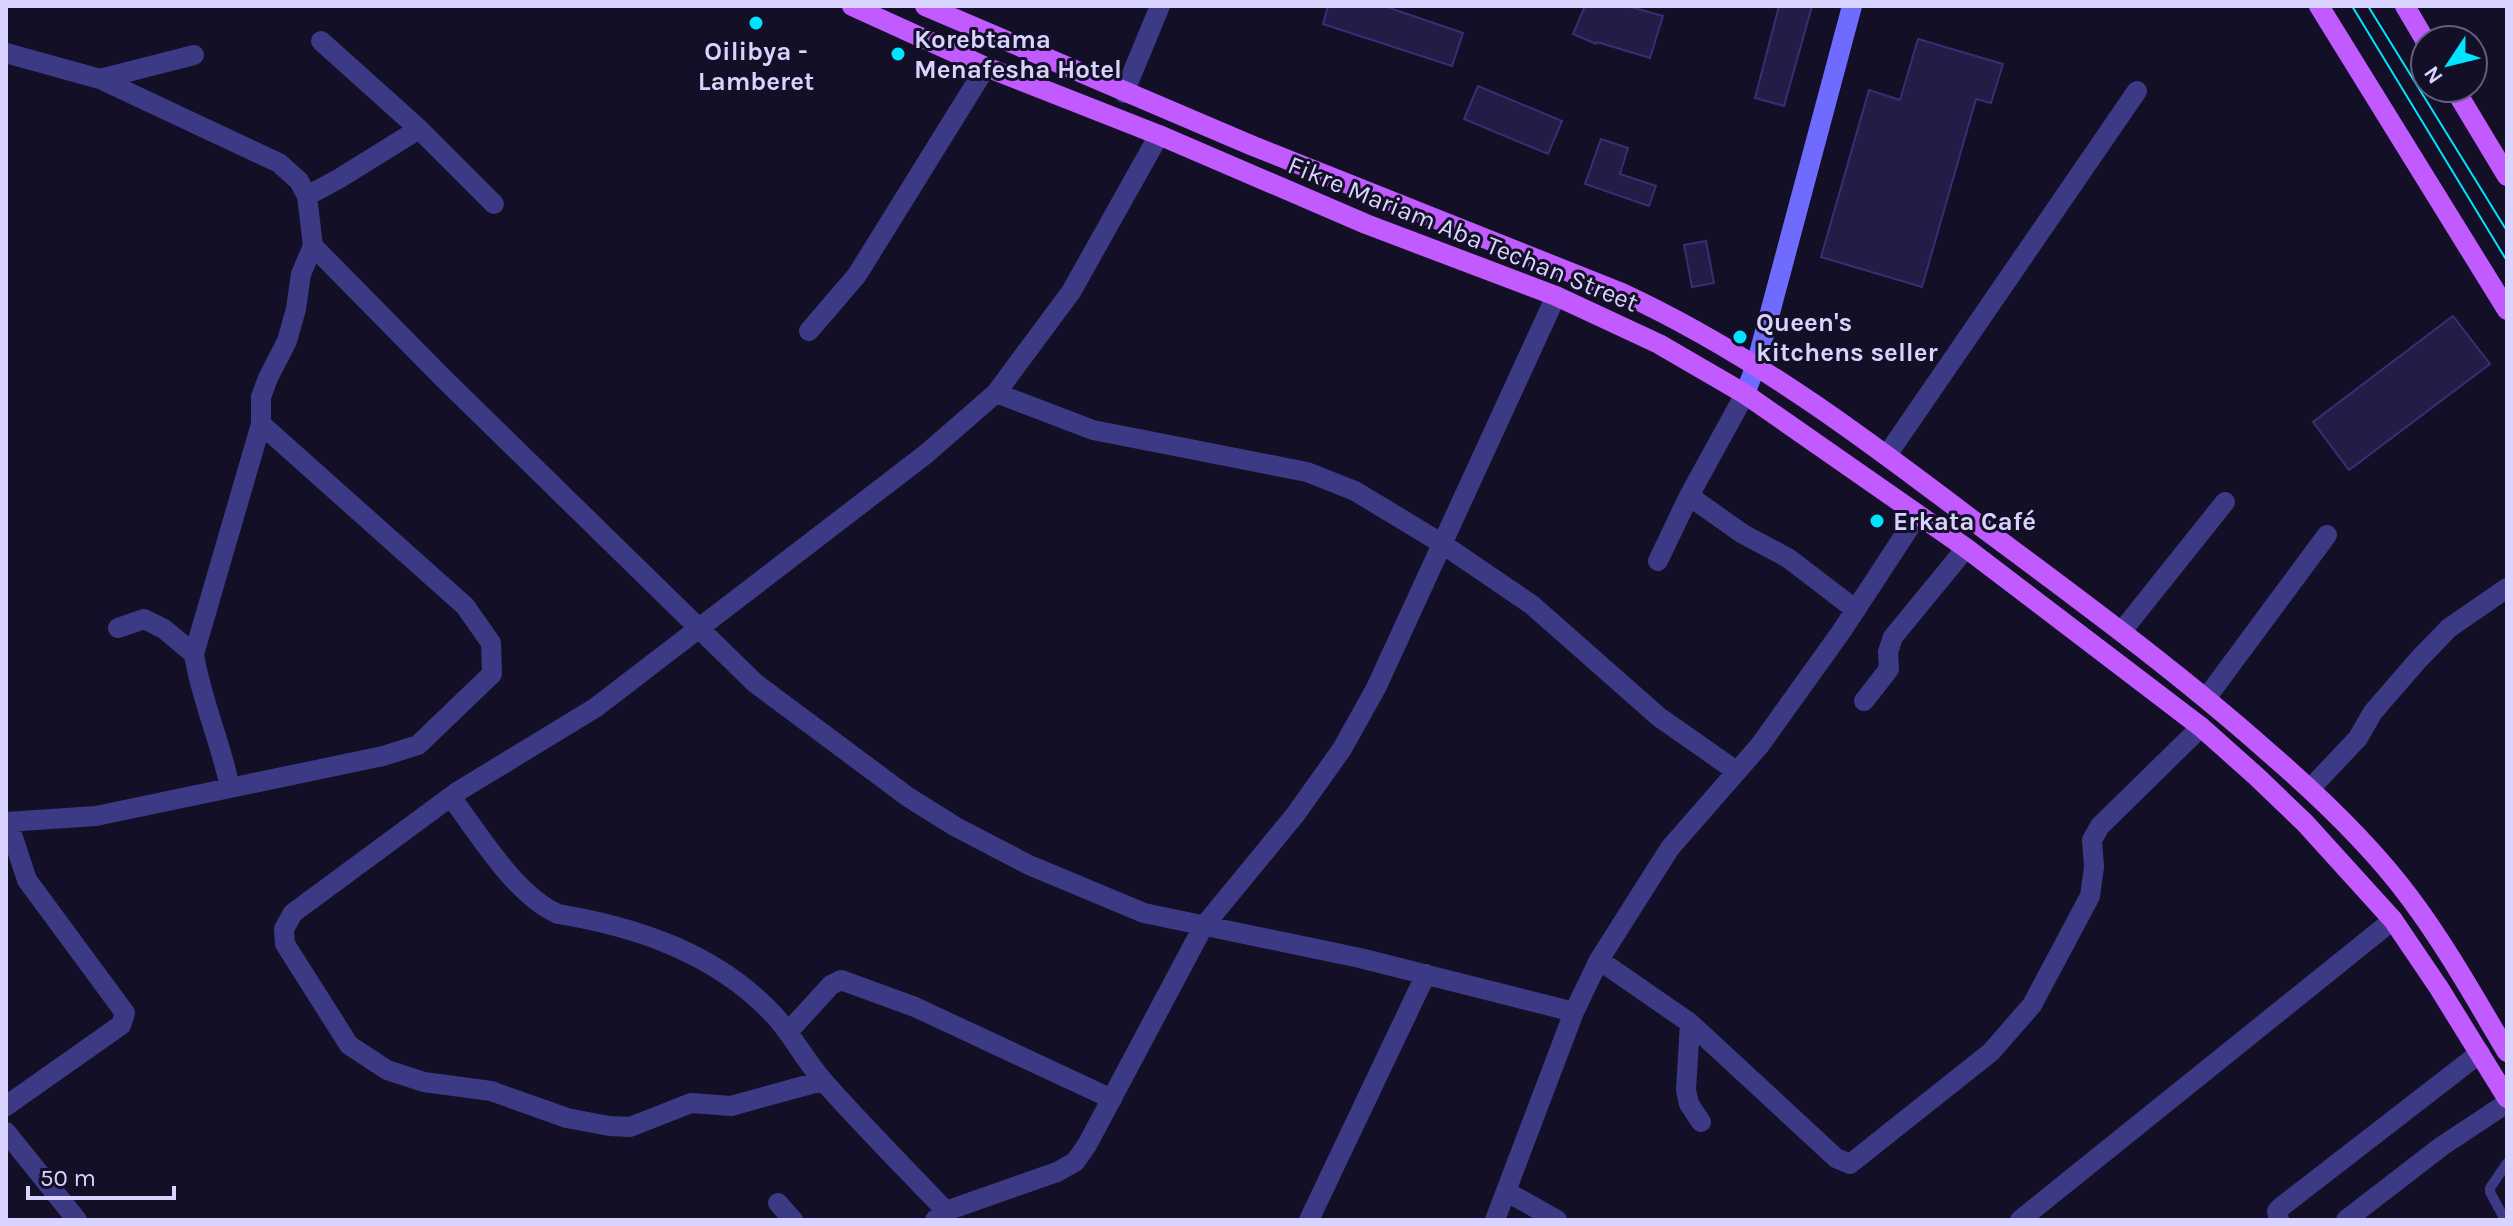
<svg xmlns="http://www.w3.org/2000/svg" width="2513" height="1226" viewBox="0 0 2513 1226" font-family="Karla,sans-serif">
<rect width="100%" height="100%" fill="#130f26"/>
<!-- building -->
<path fill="#241b47" stroke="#3b2d73" stroke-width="2" d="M1328,6h56l79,27 -11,33 -129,-42z
M1585,6h42l36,10 -13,42 -53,-16 -1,2 -23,-10z
M1779,6h33l-28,100 -29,-8z
M1918,39l85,25 -12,39 -15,-4 -54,188 -101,-30 48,-167 31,10z
M1478,86l84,35 -14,33 -84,-35z
M1601,139l27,9 -8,26 36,12 -7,20 -64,-22z
M1706,241l8,42 -22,4 -8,-42z
M2453,316l37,48 -141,106 -36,-48z"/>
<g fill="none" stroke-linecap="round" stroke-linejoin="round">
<!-- lane -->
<path stroke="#3d3a85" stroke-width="10" d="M2505,1220l-15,-28v-4l17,-25"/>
<!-- street -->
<path stroke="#3d3a85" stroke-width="20" d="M6,53l94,26 94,-24
M100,79l179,84 20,18 8,15 6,50
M1124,93l36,-87
M419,129l75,75
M307,196l33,-18 79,-49 -98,-88
M809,331l48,-56 129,-208
M996,393l97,37 214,42 48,19 86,52 91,62 127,112 77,54
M261,424l204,182 26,37 1,31 -74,71 -35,11 -153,32c-9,-46 -29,-88 -36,-134l67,-230v-27l7,-19 19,-37 9,-32 5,-35 12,-28 130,132 312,305 153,114 48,30 73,38 115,48 216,45 214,54
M1887,455l250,-364
M1689,496l54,38 45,24 68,52
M1658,561l31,-65 56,-102
M118,628l26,-9 20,10 30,25
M2122,631l103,-129
M2207,697l120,-162
M1864,701l25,-32 -1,-17 5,-15 73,-89
M2310,789l48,-51 15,-26 46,-53 30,-31 58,-40
M451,797c28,37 64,98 107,117 80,13 159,40 216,101 19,21 32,47 51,68 39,44 81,86 121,128
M6,822l90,-6 134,-28
M1599,960l91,63 146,135 14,6 141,-112 41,-47 58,-109 4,-29 -2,-27 8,-14 101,-99
M1690,1023l-4,67 3,14 12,18
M788,1032l43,-47 10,-5 74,27 197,92
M822,1081l-91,25 -40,-3 -61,24 -21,-1 -42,-8 -76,-27 -67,-9 -37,-12 -38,-25 -64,-101 -1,-15 9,-16 164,-121 138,-84 331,-254 70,-61 75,-101 88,-157
M6,1106l115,-81 4,-12 -98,-133 -19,-58
M6,1132l71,88
M1507,1192l50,28
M778,1203l15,17
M935,1220l11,-9 111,-39 18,-10 12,-17 116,-218 92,-112 47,-66 34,-61 180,-392
M1309,1220l117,-246
M1495,1220l79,-208 25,-52 71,-112 90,-103 81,-113 76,-116
M2020,1220l373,-300
M2279,1220l-2,-9 4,-4 199,-154
M2346,1220l96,-74 65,-43"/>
<!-- secondary -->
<path stroke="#6f6bff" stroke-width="20" d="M1745,394l11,-29 96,-359"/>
<!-- primary -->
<path stroke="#c25bff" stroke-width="20" d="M852,6l134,61 173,68 207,89 190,72 103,48 86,50 221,154 235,179 55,49 49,47 88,97 46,68 68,110
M925,6l328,140 369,147c134,62 252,152 369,241 94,70 188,139 276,217 51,44 103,93 143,147 36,48 66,102 97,154
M2319,6l188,304
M2405,6l20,34
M2454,88l53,88"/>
<!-- tram -->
<path stroke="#00e5ff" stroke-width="2" d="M2352,6l155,255
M2368,6l139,225"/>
</g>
<!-- markers -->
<g fill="#00e5ff" stroke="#130f26" stroke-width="3">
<circle cx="756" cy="23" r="8"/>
<circle cx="898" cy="54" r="8"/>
<circle cx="1740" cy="337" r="8"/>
<circle cx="1877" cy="521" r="8"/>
</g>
<g text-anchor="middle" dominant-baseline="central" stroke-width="6" stroke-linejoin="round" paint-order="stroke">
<!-- poi labels -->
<g font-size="26" font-weight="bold" fill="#d9d4ff" stroke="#130f26" text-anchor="start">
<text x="914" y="39">Korebtama<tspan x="914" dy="30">Menafesha Hotel</tspan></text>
<text x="756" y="51" text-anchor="middle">Oilibya -<tspan x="756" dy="30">Lamberet</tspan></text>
<text x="1756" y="322">Queen's<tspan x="1756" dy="30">kitchens seller</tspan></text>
<text x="1893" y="521">Erkata Café</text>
</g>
<!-- street labels -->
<g font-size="26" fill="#d9d4ff" stroke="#130f26">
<text transform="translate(1463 234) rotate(22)">Fikre Mariam Aba Techan Street</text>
</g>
</g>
<!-- border -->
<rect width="2513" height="1226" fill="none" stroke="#d9d4ff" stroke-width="16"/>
<!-- north arrow -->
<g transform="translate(2449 64) rotate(235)"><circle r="38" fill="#130f26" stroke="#625e7d" stroke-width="2"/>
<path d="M0-6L14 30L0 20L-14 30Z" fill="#00e5ff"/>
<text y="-12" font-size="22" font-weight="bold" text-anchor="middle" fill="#d9d4ff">N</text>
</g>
<!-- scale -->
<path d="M28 1186v12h146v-12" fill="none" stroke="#d9d4ff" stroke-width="4"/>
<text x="40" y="1186" font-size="24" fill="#d9d4ff" stroke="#130f26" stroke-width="6" paint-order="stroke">50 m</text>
</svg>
